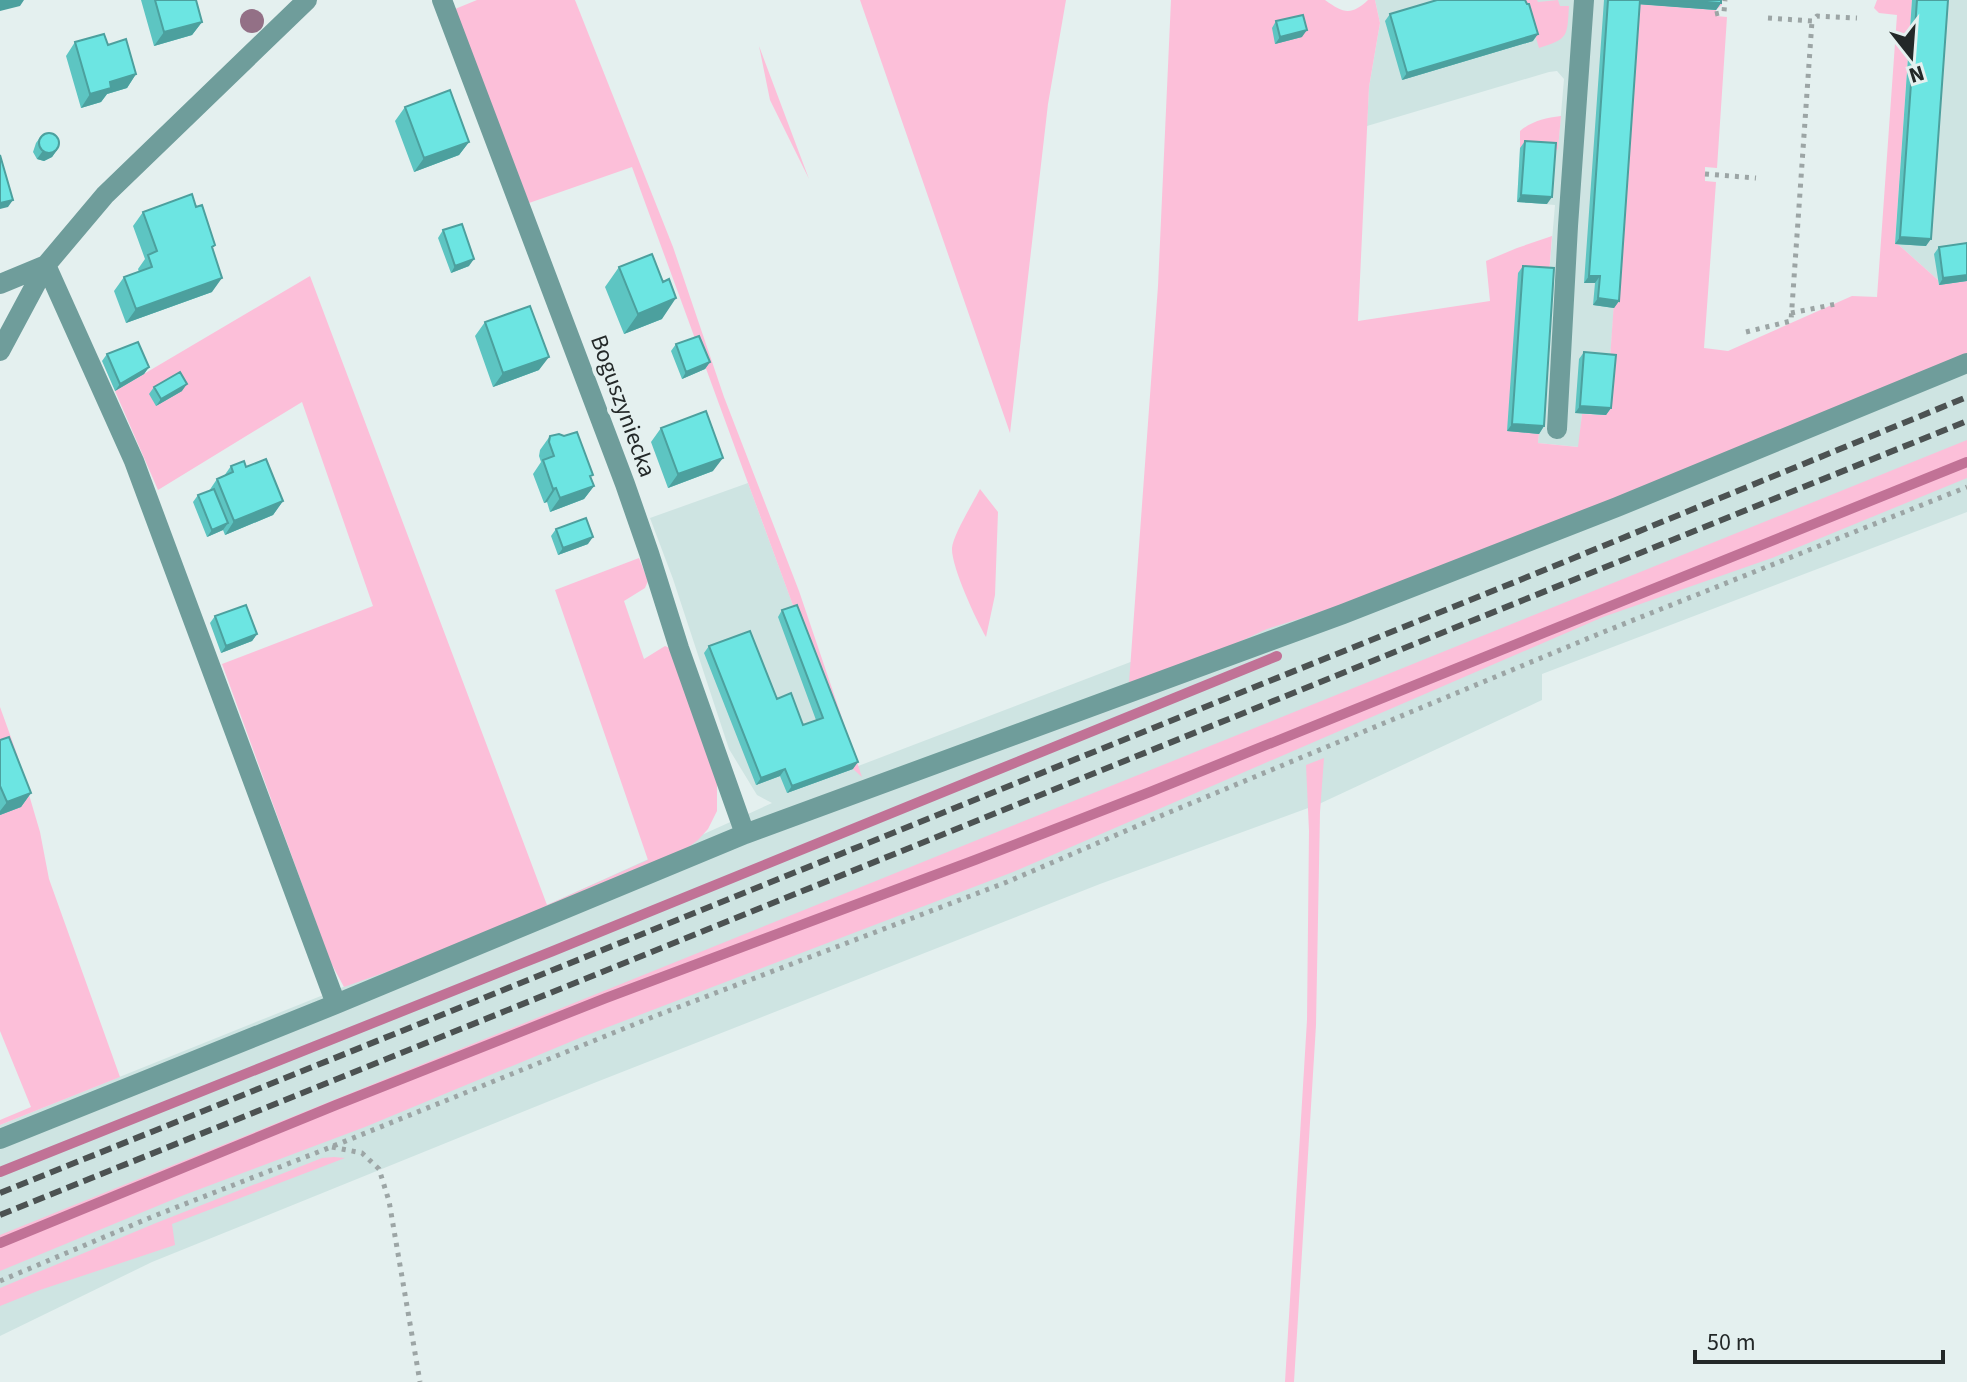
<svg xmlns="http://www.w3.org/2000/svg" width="1967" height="1382" viewBox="0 0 1967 1382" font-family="'Source Sans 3',sans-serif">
<rect width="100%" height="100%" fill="#e4f0ef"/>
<!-- built -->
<path fill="#cee4e2" d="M1375,0h341v10l-80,-6 -30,411 -24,-1 -3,33 -41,-4 1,-10 -32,-2 42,-156 6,-70 -38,-3 3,-54 35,3 3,-2 6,-70 -7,-8 -8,1 -182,54 2,-39 11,-64z
M1912,0h55v281l-28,4 -1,-5 -38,-34 -5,-2z
M1967,335v177l-425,162v26l-223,104 -219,80 -506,199 -442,179 -152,74v-211l547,-220 225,-102 -15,-8 -28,-46 -56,-170 -23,-61 98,-35 105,285 377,-144z"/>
<!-- green -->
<path fill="#fcbfd9" d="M477,0h98l98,247 51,150 75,194 63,186 -9,-8 -221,-602 -103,36 -74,-194z
M860,0h206l-18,104 -38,329z
M1171,0h154c18,13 26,16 43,0h7l5,23 -11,64 -11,234 132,-20 -4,-40 31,-13 35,-12 -3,39 -42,156 32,2 -1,10 40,4 4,-33 24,1 29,-411 80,6 1,-10h6v5l-6,5v6l11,1 -10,151 -12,-1v14l11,1 -12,166 24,3 124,-55 25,1 20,-282 -18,-2 -5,-5 3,-8h35l-17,243 5,3 38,34 1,5 28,-4v73l-344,143 -283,109 -73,23 -41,19 -97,35 29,-397z
M1523,0h14l1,2 20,-2 2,6h9c-2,30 0,33 -30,42l-12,-40z
M759,46l50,133 -39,-79z
M1561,116l-3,33 -2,2 -36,-3v-17c12,-10 25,-13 41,-15z
M310,276l237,629 101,-45 -93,-270 84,-32 9,23 -3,7 -21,13 20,58 21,-13 7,3 45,133v29l-9,18 -10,11 -23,17 -227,93 -104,37 -14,-26 -108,-297 151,-58 -71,-204 -144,88 -43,-99z
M1967,440v38l-195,80 -169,59 -590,255 -431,165 -217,90 -181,68 -184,76v-36z
M980,489l18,23 -3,83 -9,42c-10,-17 -35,-71 -34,-89 1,-13 21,-45 28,-59z
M0,707l17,47 23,78 9,47 71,198 -120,48v-5l31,-13 -31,-76z
M1324,758l-4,54 -4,213 -22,357h-9l22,-362 2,-189 -3,-66z
M334,1157l11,1 -173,66 3,21 -135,45 -40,16v-18l156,-65 166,-65z"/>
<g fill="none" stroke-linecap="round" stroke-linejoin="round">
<!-- stream -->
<path stroke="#c17296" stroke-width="10" d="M0,1172l553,-221 724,-295
M0,1243l336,-138 270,-107 369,-138 175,-68 817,-330"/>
<!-- path -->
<path stroke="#9ca5a5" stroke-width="5" stroke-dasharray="4 6" stroke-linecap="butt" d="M1715,14l9,-2 1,-12
M1768,18l44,3 5,-5 40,2
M1705,174l51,4
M1791,313l45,-9
M1746,332l45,-11 21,-300
M332,1147l30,6 17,16 10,32 31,181
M0,1281l154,-65 177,-69 324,-131 352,-134 151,-65 443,-184 366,-146"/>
<!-- minor -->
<path stroke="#6f9d9b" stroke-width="20" d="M442,0l183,484 24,69 30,95 66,186
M0,284l46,-19 88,196 202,543
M0,351l46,-86 59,-70 202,-195
M1557,429l11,-203 16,-226
M0,1139l336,-135 409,-170 598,-220 274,-107 350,-144"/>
<!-- rail -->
<path stroke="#4c5252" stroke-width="6" stroke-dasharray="12 6" stroke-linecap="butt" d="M0,1193l1520,-613 447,-183
M0,1215l1967,-794"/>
</g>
<!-- trees -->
<circle fill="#937086" cx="252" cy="21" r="12"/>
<!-- wall -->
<path fill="#5dc5c2" d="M141,0h55l6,22 -10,13 -38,11z
M1604,0h117v3l-5,7 -77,-6 -20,297 -5,7 -21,-3 2,-22h-11z
M1912,0h36l-22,246 -31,-2z
M1390,14l143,27 -131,39 -17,-59z
M1276,21l26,16 -27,7 -3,-16z
M75,42l33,3 28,29 -9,14 -20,6 -6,8 -20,6 -15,-52z
M405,107l64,35 -10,13 -45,17 -19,-51z
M41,136l16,14 -5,7 -8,4 -7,-2 -4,-7 3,-9z
M1525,141l22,63 -30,-2 3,-54z
M143,212l70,37 -1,43 -86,31 -12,-32 10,-14 15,-5 -1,-3 7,-10 -12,-33z
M443,230l26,36 -18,7 -13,-35z
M1939,247l28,34 -28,4 -5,-31z
M1523,266l21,160 -5,8 -32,-3 11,-158z
M619,267l44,15 -1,37 -38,15 -19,-47z
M485,322l54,48 -46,17 -18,-51z
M676,344l34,18 -5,7 -23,10 -11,-28z
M1584,352l27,56 -5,7 -31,-2 4,-54z
M107,354l42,13 -5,7 -29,17 -13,-30z
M154,387l28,4 -26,15 -7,-12z
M661,428l52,43 -45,17 -17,-46z
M550,436l41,42 3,8 -10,13 -34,13 -3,-10 -3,1 -11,-29 8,-12 -2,-6 1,-6z
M231,466l15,1 37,34 -10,14 -48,20 -2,-5 -16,7 -14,-35 5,-7 11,-4 8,-12 7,-3z
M556,529l32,15 -30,11 -7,-19z
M782,610l71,159 -66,24 -7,-17 -24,9 -52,-132 5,-7 68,53 26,26 13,-5 -38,-103z
M215,616l42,18 -5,7 -31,12 -11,-30z
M0,740l31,53 -10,14 -21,8z"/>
<!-- shaded-wall -->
<path fill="#4ca09e" d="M0,0h24l-4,6 -20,5z
M1638,0h42l41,3 -5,7 -81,-6z
M202,22l-10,13 -38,11 10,-14z
M1307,30l-5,7 -27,7 5,-7z
M1538,34l-5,7 -131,39 5,-7z
M136,74l-9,14 -20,6 -6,8 -20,6 9,-14 20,-12z
M469,142l-10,13 -45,17 10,-14z
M57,150l-5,7 -8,4 -7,-2 5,-7z
M1521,195l31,2 -5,7 -30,-2z
M13,200l-5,7 -8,2v-6z
M1900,237l31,2 -5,7 -31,-2z
M474,259l-5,7 -18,7 4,-7z
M1967,275v6l-28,4 4,-7z
M1589,276h11l-5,7h-11z
M222,278l-10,14 -86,31 10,-14z
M676,298l-14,21 -38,15 14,-20z
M1598,298l21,3 -5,7 -21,-3z
M549,357l-10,13 -46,17 10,-14z
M710,362l-5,7 -23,10 4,-7z
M149,367l-5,7 -29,17 5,-7z
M187,384l-5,7 -26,15 5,-7z
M1580,406l31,2 -5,7 -31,-2z
M1512,424l32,2 -5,8 -32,-3z
M723,458l-10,13 -45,17 10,-14z
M594,486l-10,13 -34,13 10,-14z
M556,488l-9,14 -3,1 9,-14z
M283,501l-10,14 -48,20 9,-14z
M228,523l-5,7 -16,7 5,-7z
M593,537l-5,7 -30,11 5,-7z
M257,634l-5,7 -31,12 5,-7z
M858,762l-5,7 -66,24 5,-7z
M785,769l-5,7 -24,9 5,-7z
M31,793l-10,14 -21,8v-4l7,-9z"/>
<!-- building -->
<path fill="#6ce5e2" stroke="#4ca09e" stroke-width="2" d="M155,0h41l6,22 -38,10z
M1437,0h88l2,4h2l9,30 -131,39 -17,-59z
M1608,0h32l-21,301 -21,-3 2,-22h-11z
M1680,0h41v3z
M1917,0h31l-17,239 -31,-2z
M1303,15l4,15 -27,7 -4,-16z
M104,34l4,11 18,-6 10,35 -26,8 1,6 -21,6 -15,-52z
M450,90l19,52 -45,16 -19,-51z
M39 143a10 10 0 1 1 20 0a10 10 0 1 1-20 0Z
M1525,141l31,2 -4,54 -31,-2z
M0,155l13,45 -13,3z
M192,194l4,13 6,-2 13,40 -3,2 10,31 -86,31 -12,-32 28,-10 -4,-12 9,-4 -14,-39z
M462,224l12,35 -19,7 -12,-36z
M1967,243v32l-24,3 -4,-31z
M652,254l11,28 6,-3 7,19 -38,16 -19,-47z
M1523,266l31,2 -10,158 -32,-2z
M530,306l19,51 -46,16 -18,-51z
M699,336l11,26 -24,10 -10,-28z
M138,342l11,25 -29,17 -13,-30z
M1584,352l32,3 -5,53 -31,-2z
M180,372l7,12 -26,15 -7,-12z
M706,411l17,47 -45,16 -17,-46z
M577,432l16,43 -3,1 4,10 -34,12 -4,-10 -3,1 -10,-29 11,-4 -5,-14 1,-6 9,-2 5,2z
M266,459l17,42 -49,20 -17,-42 16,-7 -2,-6 13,-5 2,6z
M214,489l14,34 -16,7 -14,-35z
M586,518l7,19 -30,11 -7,-19z
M246,605l11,29 -31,12 -11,-30z
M797,605l61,157 -66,24 -7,-17 -24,9 -52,-132 41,-15 27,68 14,-6 12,32 20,-7 -41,-108z
M9,737l22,56 -24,9 -7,-16v-46z"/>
<g text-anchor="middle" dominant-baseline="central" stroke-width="8" stroke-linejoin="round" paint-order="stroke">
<!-- street labels -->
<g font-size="24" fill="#232828" stroke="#e4f0ef">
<text transform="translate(623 406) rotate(70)">Boguszyniecka</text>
</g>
</g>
<!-- north arrow -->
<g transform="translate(1911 56) rotate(163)" stroke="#e4f0ef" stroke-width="6" paint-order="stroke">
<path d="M0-6L14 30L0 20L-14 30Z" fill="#232828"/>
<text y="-12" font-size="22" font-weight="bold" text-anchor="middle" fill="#232828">N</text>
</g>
<!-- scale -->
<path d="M1695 1350v12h248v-12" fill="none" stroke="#232828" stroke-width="4"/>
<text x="1707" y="1350" font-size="24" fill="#232828" stroke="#e4f0ef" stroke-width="6" paint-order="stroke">50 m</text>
</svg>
